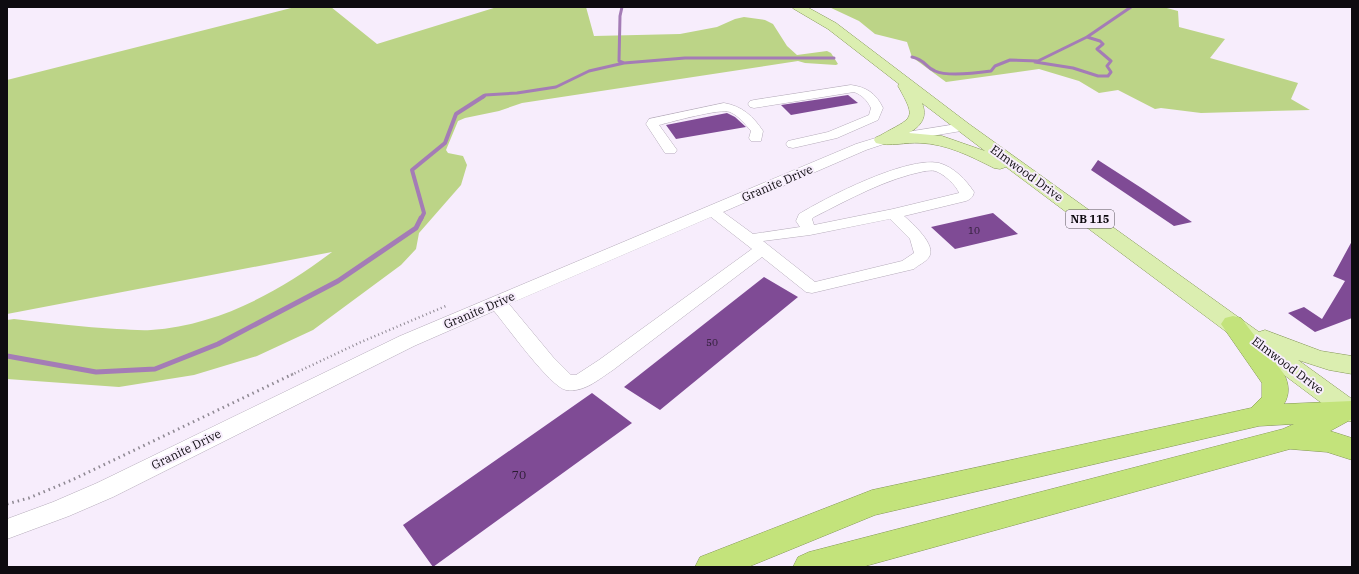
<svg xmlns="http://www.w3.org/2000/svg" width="1359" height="574" viewBox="0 0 1359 574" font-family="'IBM Plex Serif',serif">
<rect width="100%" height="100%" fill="#f7edfc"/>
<!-- green -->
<path fill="#bcd487" d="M295,7h36l46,37 120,-37h89l8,29 86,-2 37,-7 18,-8 9,-2 21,3 8,4 14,22 10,9 30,-4 4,2 7,11 -2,1 -31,-2 -7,-2 -276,42 -23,8 -34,7 -7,3 -12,29 2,3 15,3 4,9 -6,20 -42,48 -3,16 -15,16 -88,65 -56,26 -63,19 -75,12 -112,-8v-59l7,-1c35,4 69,8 103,10 11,0 23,2 34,1 68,-5 128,-38 181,-78l-325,62v-234z
M829,7h334l15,4 1,16 46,12 -15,19 88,25 -7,16 19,11 -109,3 -40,-5 -6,1 -37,-19 -19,3 -20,-12 -40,-12 -93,13 -34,-25 -5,-15 -32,-8 -16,-13z"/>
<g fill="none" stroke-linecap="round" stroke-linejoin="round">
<!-- stream-far2 -->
<path stroke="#a47cb6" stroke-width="3" d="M622,7l-2,9 -1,45 5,2
M912,57c14,3 13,10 23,14 13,6 42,2 56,0l4,-5 15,-6 28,1 49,-24 44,-30
M1035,62l38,6 25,8h10l3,-4 -4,-6 4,-5 -14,-12 6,-5 -3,-3 -13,-4
M483,97l2,-2 32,-2 39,-6 33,-16 35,-8 61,-5h149"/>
<!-- stream-far1 -->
<path stroke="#a47cb6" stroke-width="4" d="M421,219l3,-6 -12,-43 33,-27 11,-29 28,-18"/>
<!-- stream -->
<path stroke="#a47cb6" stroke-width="5" d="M7,356l89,16 59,-3 63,-25 120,-63 78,-53 5,-10"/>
</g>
<!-- building -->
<path fill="#7f4b95" d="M848,95l10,8 -67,12 -10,-10z
M727,113l8,4 11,10 -70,12 -10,-14z
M1098,160l45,29 49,33 -18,4 -83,-56z
M993,213l25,21 -63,15 -24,-22z
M1352,241v77l-37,14 -27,-19 16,-6 18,12 23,-38 -12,-5z
M764,277l34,20 -138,113 -36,-23z
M592,393l40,30 -199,144 -30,-42z"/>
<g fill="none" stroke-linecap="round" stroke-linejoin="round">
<defs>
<path id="minor" d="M851,85c15,2 25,8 32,23l-5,12 -41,18 -44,10 -5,-1 -2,-3 2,-3 40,-9 41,-17 2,-7c-4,-8 -9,-13 -17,-16l-100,16 -4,-1 -2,-3 2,-3 4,-1z
M724,103c18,3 29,13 39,28l-2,10h-10l-2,-3 2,-7c-6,-7 -12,-15 -21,-19 -9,-4 -59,10 -71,13l18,25 -2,3h-10l-19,-29 3,-5z
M963,123l4,1 2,3 -2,3 -83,14 -18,6 -143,62 30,22 47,-7 -4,-6 3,-7c28,-17 108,-58 140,-51 15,4 27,17 35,29 -1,5 -3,7 -8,9l-62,15c8,7 33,29 25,41 -3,5 -11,8 -15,12l-102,24 -6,-1 -44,-35 -149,113c-14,9 -29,23 -47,20 -16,-3 -60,-65 -72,-79l-80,35 -301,151 -44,19 -62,23v-20l46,-17 44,-19 303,-147 456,-192 26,-8zM925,171c3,0 7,-1 10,0 8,2 22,15 24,22l-66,16 -79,16 -2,-6 2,-2c36,-18 71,-38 111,-46zM711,217l41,32 -153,111 -23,15h-5l-18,-18 -44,-53zM890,219l20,20 4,14 -12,8 -87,21 -52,-41 47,-6z"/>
<path id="major" d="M792,7h15l29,16 133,101 290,208 6,-2 56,21 31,5v18l-23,-4 -31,-10 54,39v23l-9,-3 -337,-252 -6,2 -6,-1c-24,-12 -47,-24 -74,-25 -14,-1 -30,4 -44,0l-2,-3c2,-4 4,-3 7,-5 31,-18 37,-14 17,-49l1,-2 -71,-55 -34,-20zM922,103l63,48 -43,-15 -33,-3c12,-7 19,-16 13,-30z"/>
<path id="highway" d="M1233,316l8,2 43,56c5,10 6,20 0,30l68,-3v18l-22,12 22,7v22l-25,-8 -37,-3 -428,118h-69l5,-10 11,-5 474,-123 11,-5 -35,2 -384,89 -127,52h-53l5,-10 172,-67 379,-82 11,-11v-14l-41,-59 4,-6z"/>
</defs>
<!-- minor casing -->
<use href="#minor" stroke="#b5abba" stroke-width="1"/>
<!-- major casing -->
<use href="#major" stroke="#849756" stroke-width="1"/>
<!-- highway casing -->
<use href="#highway" stroke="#849756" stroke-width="1"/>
<!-- path-far1 -->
<path stroke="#8e8892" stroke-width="2.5" stroke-dasharray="1 3" stroke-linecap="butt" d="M291,375l70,-33 85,-36"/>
<!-- path -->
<path stroke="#8e8892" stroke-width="3" stroke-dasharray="1.5 4" stroke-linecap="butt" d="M7,504l22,-6 43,-18 221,-106"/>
<!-- minor -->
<use href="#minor" fill="#fff" fill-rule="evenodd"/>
<!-- major -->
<use href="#major" fill="#dbeeb0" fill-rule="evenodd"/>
<!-- highway -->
<use href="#highway" fill="#c3e37b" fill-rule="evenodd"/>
</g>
<g text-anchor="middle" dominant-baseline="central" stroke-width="4" stroke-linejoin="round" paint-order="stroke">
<!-- number labels -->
<g font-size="10" fill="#2a1b31">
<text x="974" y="230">10</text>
<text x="712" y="342">50</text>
</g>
<!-- shield labels -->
<rect fill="#f7edfc" stroke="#544f57" stroke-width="1" x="1066" y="210" width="48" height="18" rx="3"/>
<g font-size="11" font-weight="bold" fill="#0e0b10">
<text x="1090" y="219">NB 115</text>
</g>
<!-- street labels -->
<g font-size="12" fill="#0e0b10" stroke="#f7edfc">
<text transform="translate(1027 173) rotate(36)">Elmwood Drive</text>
<text transform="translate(777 183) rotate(-23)">Granite Drive</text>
<text transform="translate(479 310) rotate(-23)">Granite Drive</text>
<text transform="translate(1288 365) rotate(37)">Elmwood Drive</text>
<text transform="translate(186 449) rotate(-26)">Granite Drive</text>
</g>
<!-- near-number labels -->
<g font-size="12" fill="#2a1b31">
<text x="519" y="474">70</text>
</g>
</g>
<!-- border -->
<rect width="1359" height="574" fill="none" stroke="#0e0b10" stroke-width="16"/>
</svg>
